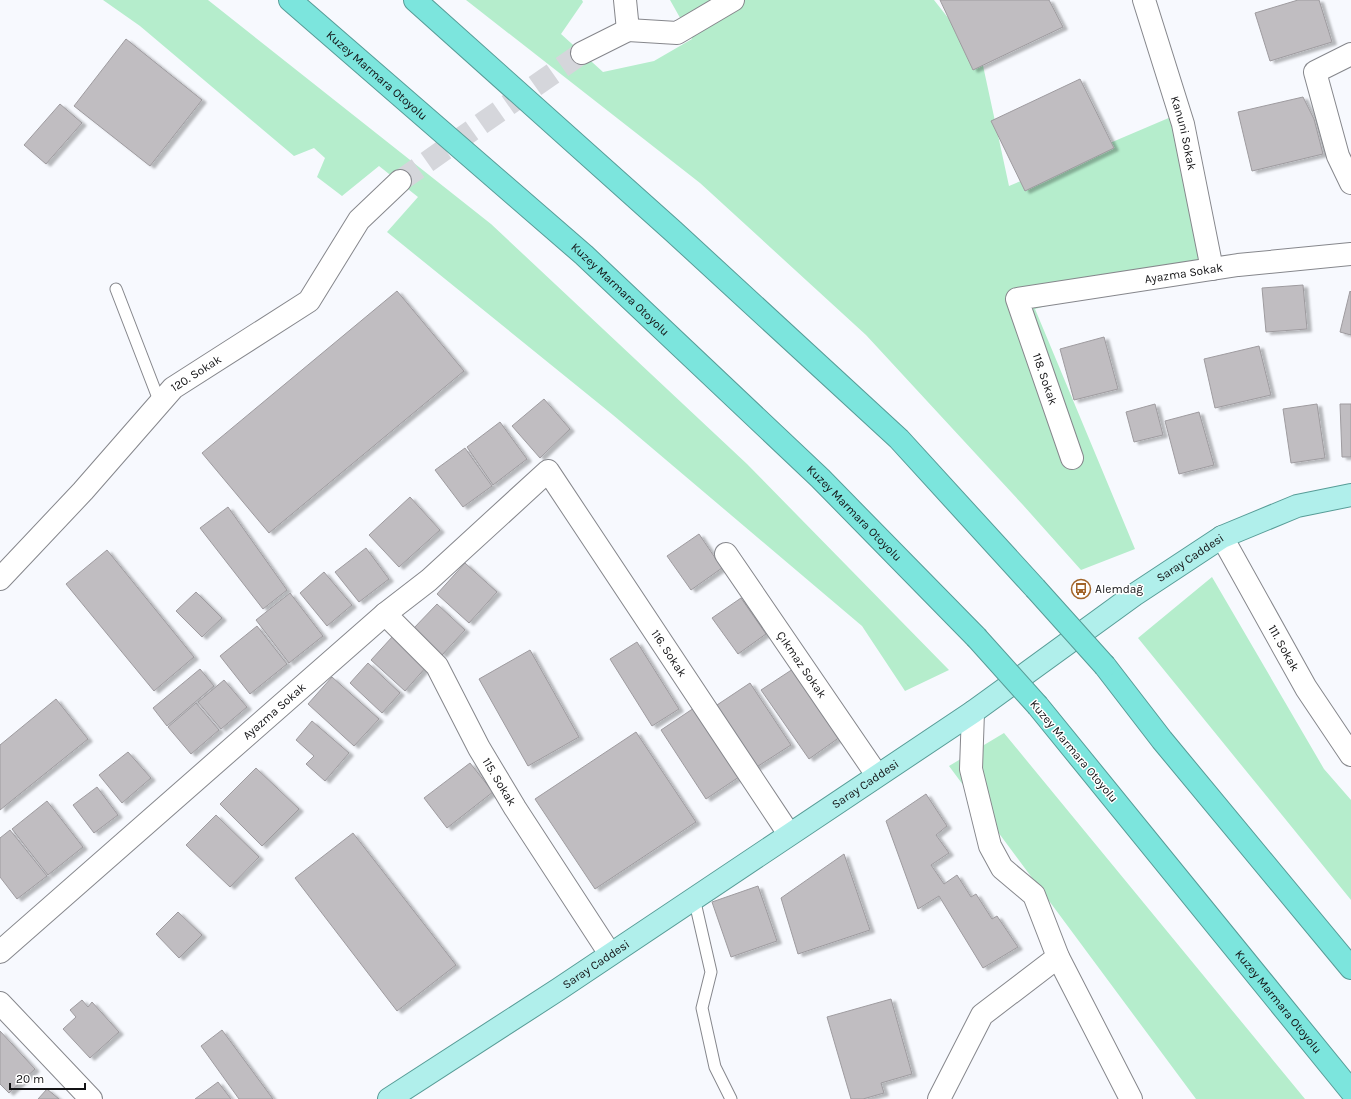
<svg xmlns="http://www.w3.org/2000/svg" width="1351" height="1099" viewBox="0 0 1351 1099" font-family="Karla,sans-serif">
<defs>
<filter id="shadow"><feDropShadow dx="4.5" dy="2.5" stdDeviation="1" flood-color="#0004"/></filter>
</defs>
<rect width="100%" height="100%" fill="#f7f9fe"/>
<!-- green -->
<path fill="#b5edcc" d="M103,0h105l283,224 256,240 202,206 -44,21 -43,-65 -249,-211 -226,-183 31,-35 -39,-31 -37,30 -25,-19 8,-19 -11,-10 -20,8 -154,-130z
M466,0h116l1,2 -22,32 42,38 51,-11 38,-22 -22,-39h264l48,61 27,125 169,-72 33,147 -176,48 100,240 -54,21 -58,-65 -157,-170 -166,-152z
M1212,577l112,192 27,31v100l-213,-262z
M1004,733l301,366h-109l-247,-333z"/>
<!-- building -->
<path fill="#c0bdc1" stroke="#9e9b9f" filter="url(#shadow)" d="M940,0h109l14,27 -90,43z
M1298,0h21l13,42 -62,19 -15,-48z
M126,39l76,61 -52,66 -76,-60z
M1080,79l34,69 -89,43 -34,-70z
M1303,97l11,22 9,35 -71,17 -14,-59z
M60,104l22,19 -36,41 -22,-19z
M1303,285l4,44 -41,3 -4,-44z
M397,291l67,80 -195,162 -67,-80z
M1350,291l1,1v43l-11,-3z
M1104,337l14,52 -44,11 -14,-51z
M1259,346l12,49 -56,13 -11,-49z
M544,399l26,30 -30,29 -28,-32z
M1155,404l8,31 -29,7 -8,-30z
M1317,404l8,54 -34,5 -8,-54z
M1340,404h11v53h-9z
M1199,412l15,53 -35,9 -14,-53z
M500,422l27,37 -34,26 -26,-38z
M465,448l27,38 -29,21 -28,-37z
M410,497l30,33 -41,37 -30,-32z
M228,507l59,83 -24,19 -63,-81z
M699,534l23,34 -31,22 -24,-34z
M366,548l23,31 -30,23 -24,-30z
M107,550l87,107 -40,34 -88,-107z
M465,563l32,29 -28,31 -32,-29z
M324,572l28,33 -25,21 -27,-33z
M196,592l26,26 -20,19 -26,-26z
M290,593l33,43 -34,27 -33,-43z
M741,598l25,36 -28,20 -26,-36z
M437,604l28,26 -23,25 -29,-26z
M257,626l30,38 -37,30 -30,-38z
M393,636l34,30 -22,25 -34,-31z
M637,642l42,67 -27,17 -42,-67z
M530,650l49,87 -51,29 -49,-87z
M368,663l32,30 -18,20 -32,-30z
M200,669l14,17 -47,40 -14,-18z
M793,669l47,68 -31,22 -48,-69z
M332,677l47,42 -25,27 -46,-42z
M224,680l23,27 -26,22 -23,-27z
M750,683l41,62 -39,25 -41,-61z
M56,699l32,40 -88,71v-65z
M196,703l23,27 -28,24 -23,-27z
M697,706l45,69 -36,24 -45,-69z
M312,721l37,32 -24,28 -19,-17 8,-8 -18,-16z
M636,732l60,90 -101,67 -60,-90z
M128,752l23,26 -29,25 -23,-28z
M470,763l23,29 -46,36 -23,-30z
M256,768l43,41 -37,37 -42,-42z
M97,787l21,28 -24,18 -21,-28z
M926,794l21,32 -11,9 13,18 -18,12 13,19 13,-9 14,22 5,-3 16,25 5,-3 21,31 -35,21 -44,-72 -21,13 -32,-88z
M47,801l36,46 -35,28 -36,-46z
M216,815l43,42 -29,30 -44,-42z
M10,830l37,46 -30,23 -17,-22v-39z
M353,833l103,132 -59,46 -102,-133z
M844,854l26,76 -72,24 -17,-56z
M758,886l19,55 -46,16 -19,-55z
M178,912l24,23 -23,23 -23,-24z
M891,999l21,75 -31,9 3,10 -21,6h-12l-24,-82z
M82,1000l6,7 4,-5 27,30 -29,26 -27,-29 13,-12 -6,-7z
M222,1030l51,69h-34l-38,-53z
M0,1031l35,38 -26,24 -9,-9z
M218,1082l13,17h-36z
M47,1089l12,10h-21z"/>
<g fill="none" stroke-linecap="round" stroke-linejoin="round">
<!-- street-tunnel -->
<path stroke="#d5d6db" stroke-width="22" stroke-dasharray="22 11" stroke-linecap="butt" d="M400,181l182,-128"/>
<defs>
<path id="lane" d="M116,289l44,114
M694,898l17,74 -9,36 13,59 16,32"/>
<g id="street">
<path d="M625,0l3,30"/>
<path id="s1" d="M1144,0l39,124 29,145"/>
<path d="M628,30l49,3 56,-33"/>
<path d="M582,53l46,-23"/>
<path d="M1351,54l-36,18 23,84 13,27"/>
<path id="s2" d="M1072,458l-55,-159 221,-34 113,-11"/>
<path id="s3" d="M1222,537l84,151 45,67"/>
<path id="s4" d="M726,554l151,221"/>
<path id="s5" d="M0,579l83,-88 90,-103 136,-87 50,-81 41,-39"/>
<path id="s6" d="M385,614l52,52 42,82 36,60 95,146"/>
<path d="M973,712l-2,57 19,77 12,22 32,27 24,62 73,142"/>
<path id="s7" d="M0,952l385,-338 44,-34 119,-109 241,363"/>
<path d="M0,1003l91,96"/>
<path d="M939,1099l43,-84 76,-58"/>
</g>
<g id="primary">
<path id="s8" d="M389,1099l170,-110 414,-277 161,-117 88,-58 75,-31 54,-11"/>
</g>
<g id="highway">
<path id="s9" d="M290,0l294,255 236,223 156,159"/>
<path d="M415,0l258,231 226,208 136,149"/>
<path d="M1105,666l57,74 189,228"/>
<path id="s10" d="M1038,706l313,385"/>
</g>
</defs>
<!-- lane casing -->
<use href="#lane" stroke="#86878c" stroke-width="13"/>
<!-- street casing -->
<use href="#street" stroke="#86878c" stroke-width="24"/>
<!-- primary casing -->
<use href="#primary" stroke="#579c97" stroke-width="24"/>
<!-- highway casing -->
<use href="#highway" stroke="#579c97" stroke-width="24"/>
<!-- lane -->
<use href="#lane" stroke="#fff" stroke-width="11"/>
<!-- street -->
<use href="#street" stroke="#fff" stroke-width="22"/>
<!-- primary -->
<use href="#primary" stroke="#b0efeb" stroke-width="22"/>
<!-- highway -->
<use href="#highway" stroke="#7ce5dd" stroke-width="22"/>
<defs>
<path id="highway-bridge" d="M1035,588l70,78
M976,637l62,69"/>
</defs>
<!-- highway-bridge casing -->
<use href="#highway-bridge" stroke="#579c97" stroke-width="24" stroke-linecap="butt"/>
<!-- highway-bridge -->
<use href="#highway-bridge" stroke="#7ce5dd" stroke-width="22"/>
</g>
<!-- icons -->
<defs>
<symbol id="bus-ring" viewBox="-11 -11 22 22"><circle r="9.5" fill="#fff" stroke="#a26429" stroke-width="1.5"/><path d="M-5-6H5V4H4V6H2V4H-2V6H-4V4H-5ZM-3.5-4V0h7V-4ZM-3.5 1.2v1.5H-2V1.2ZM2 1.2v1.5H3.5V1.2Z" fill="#a26429"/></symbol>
</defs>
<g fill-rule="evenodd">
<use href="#bus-ring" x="1070" y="578" width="22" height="22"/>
</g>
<g text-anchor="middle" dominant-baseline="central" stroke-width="3" stroke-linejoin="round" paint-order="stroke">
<!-- street labels -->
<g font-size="12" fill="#131315" stroke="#fff">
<text stroke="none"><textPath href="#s9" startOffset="115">Kuzey Marmara Otoyolu</textPath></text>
<text stroke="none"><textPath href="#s1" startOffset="139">Kanuni Sokak</textPath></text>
<text stroke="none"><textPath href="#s2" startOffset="337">Ayazma Sokak</textPath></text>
<text stroke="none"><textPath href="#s9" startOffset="439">Kuzey Marmara Otoyolu</textPath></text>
<text stroke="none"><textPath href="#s5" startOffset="285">120. Sokak</textPath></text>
<text transform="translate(1045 379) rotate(71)">118. Sokak</text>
<text stroke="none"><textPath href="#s9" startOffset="763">Kuzey Marmara Otoyolu</textPath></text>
<text stroke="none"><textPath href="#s8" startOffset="967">Saray Caddesi</textPath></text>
<text stroke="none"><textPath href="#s3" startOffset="127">111. Sokak</textPath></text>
<text stroke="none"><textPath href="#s7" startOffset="948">116. Sokak</textPath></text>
<text stroke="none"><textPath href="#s4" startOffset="134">Çıkmaz Sokak</textPath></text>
<text stroke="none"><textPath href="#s7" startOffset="365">Ayazma Sokak</textPath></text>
<text transform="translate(1074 751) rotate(50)">Kuzey Marmara Otoyolu</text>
<text stroke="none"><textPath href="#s6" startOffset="205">115. Sokak</textPath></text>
<text stroke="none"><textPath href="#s8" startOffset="571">Saray Caddesi</textPath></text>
<text stroke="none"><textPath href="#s8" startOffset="247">Saray Caddesi</textPath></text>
<text stroke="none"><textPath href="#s10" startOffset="381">Kuzey Marmara Otoyolu</textPath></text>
</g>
<!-- poi labels -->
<g font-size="12" fill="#131315" stroke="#fff" text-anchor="start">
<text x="1095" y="589">Alemdağ</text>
</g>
</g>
<!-- scale -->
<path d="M10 1083v6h75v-6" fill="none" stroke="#131315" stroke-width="2"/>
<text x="16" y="1083" font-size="12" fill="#131315" stroke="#ffffff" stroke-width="3" paint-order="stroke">20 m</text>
</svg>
